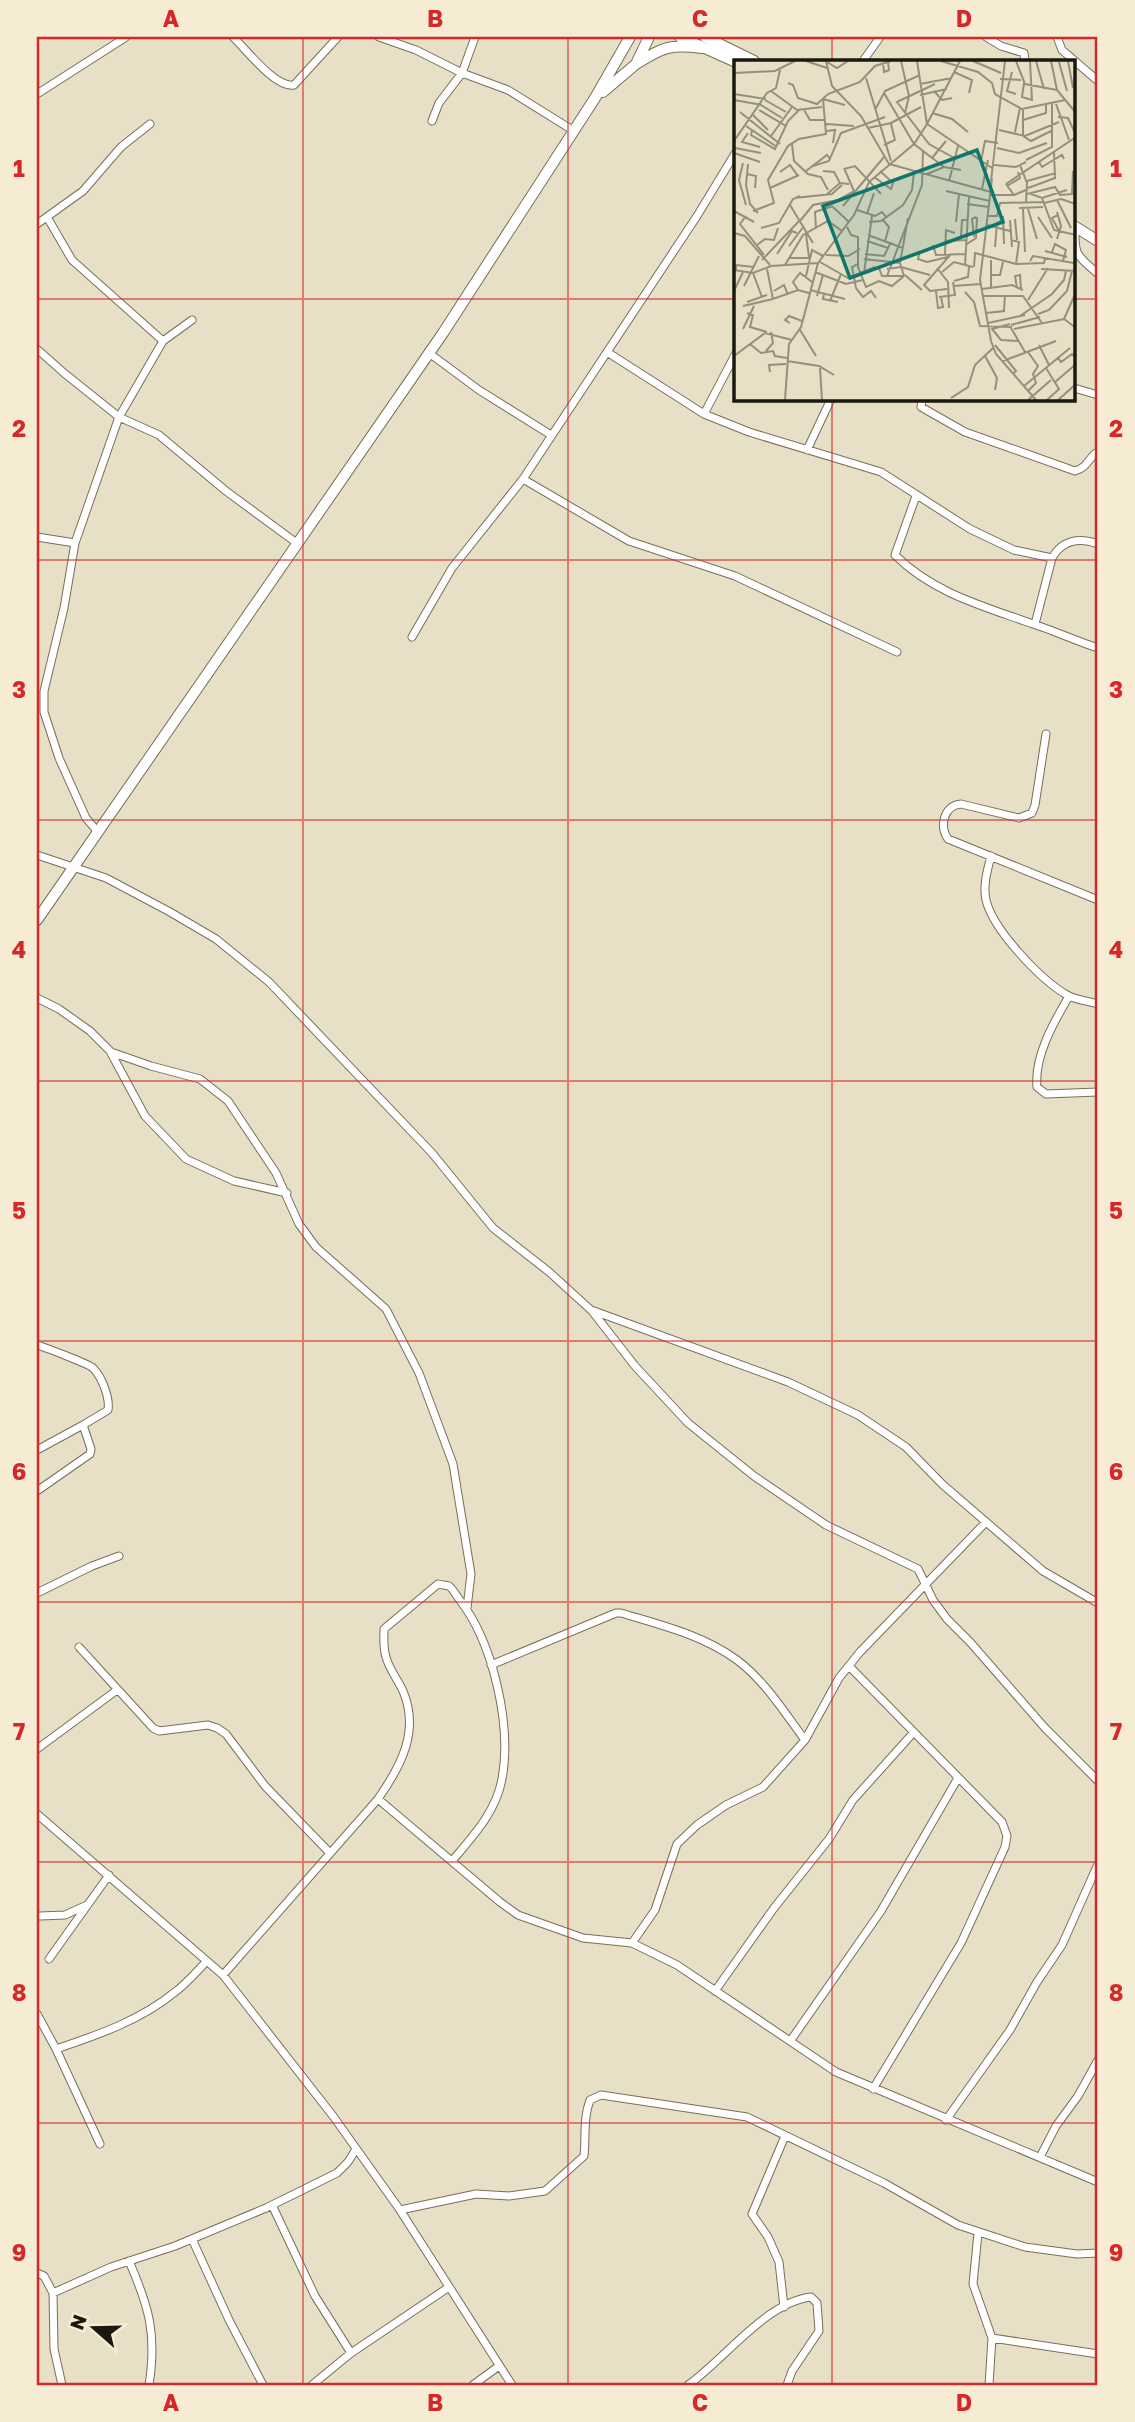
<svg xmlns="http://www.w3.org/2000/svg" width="1135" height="2422" viewBox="0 0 1135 2422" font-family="'Golos Text',sans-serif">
<rect width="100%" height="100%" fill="#e7dfc6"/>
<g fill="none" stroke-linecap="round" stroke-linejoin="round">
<defs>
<path id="minor" d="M233,37c14,13 42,51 61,48l44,-48
M379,37l37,13 46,23 46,17 66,41
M986,37l15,9 23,7 1,8
M1057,37l5,13 36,31
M863,61l17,-24
M37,94l89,-57
M432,121l7,-18 23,-30 13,-36
M47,217l25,43 91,81
M37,224l46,-33 38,-44 29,-23
M1075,227c-1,29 2,28 23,47
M37,349l27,24 55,44 40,18 67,56 72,53
M607,352l97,62 45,18 132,40 89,57 44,21 38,8
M429,353l50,37 72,45
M1074,388l24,7
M922,399l-1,8 44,25 110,39c14,-4 13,-14 23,-19
M704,414l32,-61
M807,450l24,-51
M523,479l106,62 106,35 162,76
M916,496l-21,59c38,38 88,51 138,69 22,7 43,17 65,24
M37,537l38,6
M1035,624l17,-66c10,-18 27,-21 46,-14
M412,637l40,-69 71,-89 174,-263 39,-64
M1046,734l-11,71 -3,8 -13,5 -58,-14c-17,1 -22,22 -13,35l150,61
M97,831l-11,-13 -27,-60 -15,-46v-21l20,-83 11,-65 44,-126 44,-76 29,-21
M37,855l69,23 64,34 46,27 53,43 163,171 61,75 55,43 44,40 43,55 53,57 66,53 72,49 92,44 15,31 14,19 23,23 75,86 53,53
M991,856c-4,15 -8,29 -5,44 7,30 55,80 81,95 9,5 21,6 31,9
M1069,996c-15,26 -35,60 -32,91l9,7 52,-2
M37,998l22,11 31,22 21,21 40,14 49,13 28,22 48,72 23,51 17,23 70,62 33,64 34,91 18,110 -4,34
M111,1053l34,63 41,43 48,22 53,12
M594,1311l194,71 70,33 48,32 36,37 101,87 55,32
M37,1345c7,2 52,19 56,23 9,9 17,30 15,42l-25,15 8,24 -1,5 -53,37
M37,1450l46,-25
M37,1593l55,-27 27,-10
M79,1647l74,81 6,3 49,-6 9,3 9,6 39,52 64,66
M491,1665l125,-52h5c40,12 82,22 116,47 28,21 47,52 68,80
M849,1666l153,156 5,14 -2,11 -44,96 -88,146
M37,1749l80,-59
M378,1799l122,103 18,13 65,23 49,5 45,22 159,107 262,110
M37,1814l186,161 110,141 67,94 112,175
M40,1916l25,-1 22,-10
M632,1943l23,-33 22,-66 20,-19 29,-20 37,-18 42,-47 34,-62 21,-26 126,-130
M49,1959l60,-84
M223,1975l155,-176c23,-33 42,-68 25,-108 -5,-11 -14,-22 -17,-34 -3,-9 -2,-19 -2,-28l54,-45c4,1 7,1 11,2 4,3 7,9 10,13 34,43 53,126 43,180 -6,33 -29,57 -50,82
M715,1991l59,-83 55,-69 24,-39 61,-68
M37,2014l19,35 44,95
M791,2040l90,-129 77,-133
M56,2049c42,-14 85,-29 119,-57 12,-9 22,-21 32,-31
M946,2120l64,-90 27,-48 25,-37 36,-81
M1040,2157l16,-31 22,-30 20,-36
M272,2205l43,91 36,57
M400,2210l76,-16 33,2 36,-5 39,-35c2,-19 -1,-38 6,-56l11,-5 146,22 137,66 74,42 67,22 52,7 21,-1
M978,2233l-5,51 19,54 106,16
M192,2239l37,81 34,65
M129,2261c20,46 28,73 20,124
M37,2273l7,3 9,17 1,56 8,36
M53,2293l58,-26 64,-21 91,-38 71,-35 11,-11 8,-13
M784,2307l-5,-45 -11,-25 -16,-23 33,-78
M312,2385l39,-32 98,-66
M473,2385l26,-19
M688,2385c36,-25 78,-83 123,-88l6,6 2,28 -27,40 -5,14
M989,2385l3,-47"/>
<path id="primary" d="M680,37l56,25
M705,37l49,24
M636,64c27,-17 34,-20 66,-16
M603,92l33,-28 13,-27
M1074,226l24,15
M37,920l406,-587 152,-235 35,-61"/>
</defs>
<!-- minor casing -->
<use href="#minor" stroke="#776f59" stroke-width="9"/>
<!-- primary casing -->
<use href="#primary" stroke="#776f59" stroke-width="12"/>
<!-- minor -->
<use href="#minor" stroke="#fff" stroke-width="7"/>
<!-- primary -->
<use href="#primary" stroke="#fff" stroke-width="10"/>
</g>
<!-- grid -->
<path fill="none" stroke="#d62828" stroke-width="2" stroke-opacity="0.55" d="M303,37v2348M568,37v2348M832,37v24M37,299h699M1074,299h24M832,399v1986M37,560h1061M37,820h1061M37,1081h1061M37,1341h1061M37,1602h1061M37,1862h1061M37,2123h1061"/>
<!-- overview -->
<g transform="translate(734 60)">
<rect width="341" height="341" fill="#e7dfc6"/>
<path fill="none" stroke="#958f7d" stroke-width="2" d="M72,1l21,7M92,1l6,25 29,30 28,48 102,28M167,1l8,35 -4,17M207,1l37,11 14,11 3,11 27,15 43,-9M226,1l-33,63 65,44M239,1l28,12M282,1l9,23 32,6M302,1l8,28M317,1l6,29 19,23M334,1l5,27M93,2l10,6 11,-7M325,2l8,29M149,3l1,9 5,-2 -1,-8M220,12l18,8 -3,13M278,12l-5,19 9,3M0,13l41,-2 20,-10M132,18l25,83M266,19l21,1M54,23l5,2 5,13 19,6 11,-10 32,-12 15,-16 16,-5M290,23l-2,14 10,3 -2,-39M186,24l32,-6M201,24l-38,18 32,42 27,15M37,31l26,19 25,-3M200,31l8,9 10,-2M150,33l30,51 30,23M0,34l32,5M186,35l27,-6M89,39l22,6M0,40l28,5M31,40l21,12M322,44l13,36M27,45l21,13M25,50l27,16M70,50l6,10h15M141,50l10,-19 35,-16M6,52l40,32M198,53l20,6 16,13M19,55l15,15M324,57l10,1 8,17M289,60l23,-7v-8M92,64l28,2M12,66l31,21M134,68l23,-5 30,-16M265,70l26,6 34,-14M18,71l-1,4 24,14 13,-28 11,-11M92,71l9,-1 -2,13M281,72l5,-24M14,73l-6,9 18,5M37,76l21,-29M289,76l8,5 22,-11M289,76v-27M0,81l33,-48 9,-5 4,-18M58,84l2,17 14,13 13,3 7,13M150,85l11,-5 -4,-16M1,88l26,5M263,88l22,5 28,-10M0,93l26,9M198,98l14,-17M292,100l26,-13v-45M247,101l4,-20 13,2M305,102l3,5 20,-12 2,4M9,103l-4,17 7,25M14,104l-2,21 4,19 8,9M260,105l22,2 10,-5M286,105l7,18 -1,19M79,106l16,-5 12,-28 44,-16M110,108l10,23M110,109l11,-3 26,28M72,111l21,-16 3,4M89,111l11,1 6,11M46,112l10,-7 8,11M13,114l9,2 -1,12M193,114l17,-7 17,3M140,117l17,12 2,-6 -13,-12M258,119l-12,101 11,61 5,13 40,46M215,121l9,-35M257,121l14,-120M293,121l29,-8M272,124l70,-47M272,124l8,11 12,-5M273,126l13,-8 -2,-6M36,128l29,-13M294,128l27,-10 -1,-26M248,129l6,-29M212,131l44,10M293,134l28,-7 5,8 12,-1 1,-23M297,134l11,4 25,-8M92,135l14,-12 9,1M257,135h25M60,138l38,-4 10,-9M308,138l12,32 22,5M323,140l14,28M310,143l17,-4 15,5M233,144l22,3M56,145l23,38M109,146l41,-49M99,147l16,15M285,148l24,-1M289,149l2,43M294,149l9,30M123,150l18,6 7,-4 4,5M0,151l20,11M19,151l21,-8 -6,-23 20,-34 11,-7 27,-5 -3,-35M133,154l7,-21M324,155l-6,3 7,13M12,156l-6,8 24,31M254,156h9l3,-13 43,-1M269,156l1,28M304,157l14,21M281,159l2,21M149,160l6,7 -4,14M276,160l2,27M66,161l13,-16 25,-5 16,-9M135,162l12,-1 22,-16 9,-15 2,-18M222,162l3,-28M253,165l23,6M113,167l4,8 7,2v30l8,20 13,-6 13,5 12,-10M27,168l18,-5 14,-24 7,-3M82,168l-1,-16 18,-6M0,173l11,3 25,29M72,174l3,23M134,175l35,13M227,176l1,-16h5M240,177l-2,-18 4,-2M323,179l4,-13 -4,-14M277,180l8,2 -3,22M133,181l21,7M211,181l22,-1M233,184l9,-6 1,-21M23,185l8,-6 9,1 4,-12M199,185l3,10 29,-1M55,186l15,-20M261,187l2,-24 7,-4M186,191l-2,8 9,3 21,-5M311,191l22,6M318,192l3,-8 11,6 -3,11M43,194l15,-23 5,2M131,194l19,2 7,-14M211,194l1,-24 9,3M92,195l22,1 12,-7M55,198h21M130,199l36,4M28,200l38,-40M296,201l3,-5 41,7M86,202l28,16 27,-11M124,204l-6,3 4,21 7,9 8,-6 5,7M51,205l18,-30 25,-14 14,10M231,206l4,-69M240,207l1,-14 41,11 28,-1 1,-5M145,208l3,8h22M203,208l11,14 1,26M33,209l6,30 25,-9 11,3M153,209l14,-2 29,8M307,209l35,2M0,210l19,3 18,-7 47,-3M2,210v-5l18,2M81,212l31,12 17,-4M208,212l12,-10 19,5M19,213l9,24M130,213l8,-57M171,215l17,15M256,215h10l3,-13M72,216l6,-26 11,6M153,216l35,-91 1,-34M170,216l-4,-13 8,-45M220,221l14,-4 1,-10M10,226l15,-30M220,226l26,-2M257,228v-28M283,228l-2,-12 5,-1 1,14M213,229l-17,2 -6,-6 27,-31M248,229l30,-4 11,5M64,230l-5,-8 7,-9 12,9M76,230l35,9M0,231l9,-19M40,231l10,-6 4,10M202,231l2,17 5,-1 -2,-10M231,232l9,10 6,24 32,1M90,233l-1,6 15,3M83,236l6,-21M249,236h40l19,27M205,237l16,-2 -2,-13M294,240l20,-32M96,241l11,-27M13,242l20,-7M9,246l30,-7M13,253l6,2 -3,12 17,5M252,253l18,-2 1,-16M304,254l11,-4 18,-19 5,-20M286,256l32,-22 12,-14 2,-9M330,259l12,-27M56,263l-5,-3 4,-4 13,5M254,263l37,-8M276,264l-18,5 9,11 18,1M277,265l29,-8M277,268l14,24M9,269l11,-23M280,269l50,-10 12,9M66,270l16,26M16,284l11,9 12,-2 2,5 12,2M261,285l21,26 -3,3M305,285l10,20M32,291l7,-8 -2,-11M294,292l10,14 -5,8 3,9 -8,8M0,296l31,-23 27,7M251,296l12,22 -2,12M324,298l3,4 11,-8 3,3M53,301l32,5 15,9M269,301l53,-20M86,308l2,32M312,308l13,21 -12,11M36,312l-1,-7 17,-1M320,323l22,-19M290,326l46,-38M217,338l17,-11 7,-22 18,-17M51,340l4,-56 12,-17 17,-64 36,-48 15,-33 45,-38 13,-20 -10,-63M294,340l23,-20M324,340l18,-16"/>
<path fill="#0f766e" fill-opacity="0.15" stroke="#0f766e" stroke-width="3.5" d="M243,90l26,72 -153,56 -27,-72z"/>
<rect width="341" height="341" fill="none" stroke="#1b180f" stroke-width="3.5"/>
</g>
<!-- border -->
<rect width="1135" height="2422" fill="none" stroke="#f5ecd3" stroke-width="77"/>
<!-- north arrow -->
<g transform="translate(94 2328) rotate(290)" stroke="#f5ecd3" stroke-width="5" paint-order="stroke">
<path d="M0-5L12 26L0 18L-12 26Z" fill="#1b180f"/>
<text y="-10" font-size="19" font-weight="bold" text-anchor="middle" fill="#1b180f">N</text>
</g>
<rect x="38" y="38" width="1058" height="2346" fill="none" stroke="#d62828" stroke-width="2.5"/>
<g font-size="23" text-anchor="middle" font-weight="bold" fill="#d62828">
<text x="171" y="27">A</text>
<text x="435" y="27">B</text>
<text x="700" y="27">C</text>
<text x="964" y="27">D</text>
<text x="19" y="177">1</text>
<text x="1116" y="177">1</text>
<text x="19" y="437">2</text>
<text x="1116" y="437">2</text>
<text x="19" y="698">3</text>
<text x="1116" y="698">3</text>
<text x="19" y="958">4</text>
<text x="1116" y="958">4</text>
<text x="19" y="1219">5</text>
<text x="1116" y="1219">5</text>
<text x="19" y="1480">6</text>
<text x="1116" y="1480">6</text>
<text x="19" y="1740">7</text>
<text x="1116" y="1740">7</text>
<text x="19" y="2001">8</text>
<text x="1116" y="2001">8</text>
<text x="19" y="2261">9</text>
<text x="1116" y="2261">9</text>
<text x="171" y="2411">A</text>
<text x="435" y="2411">B</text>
<text x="700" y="2411">C</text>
<text x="964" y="2411">D</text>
</g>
</svg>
